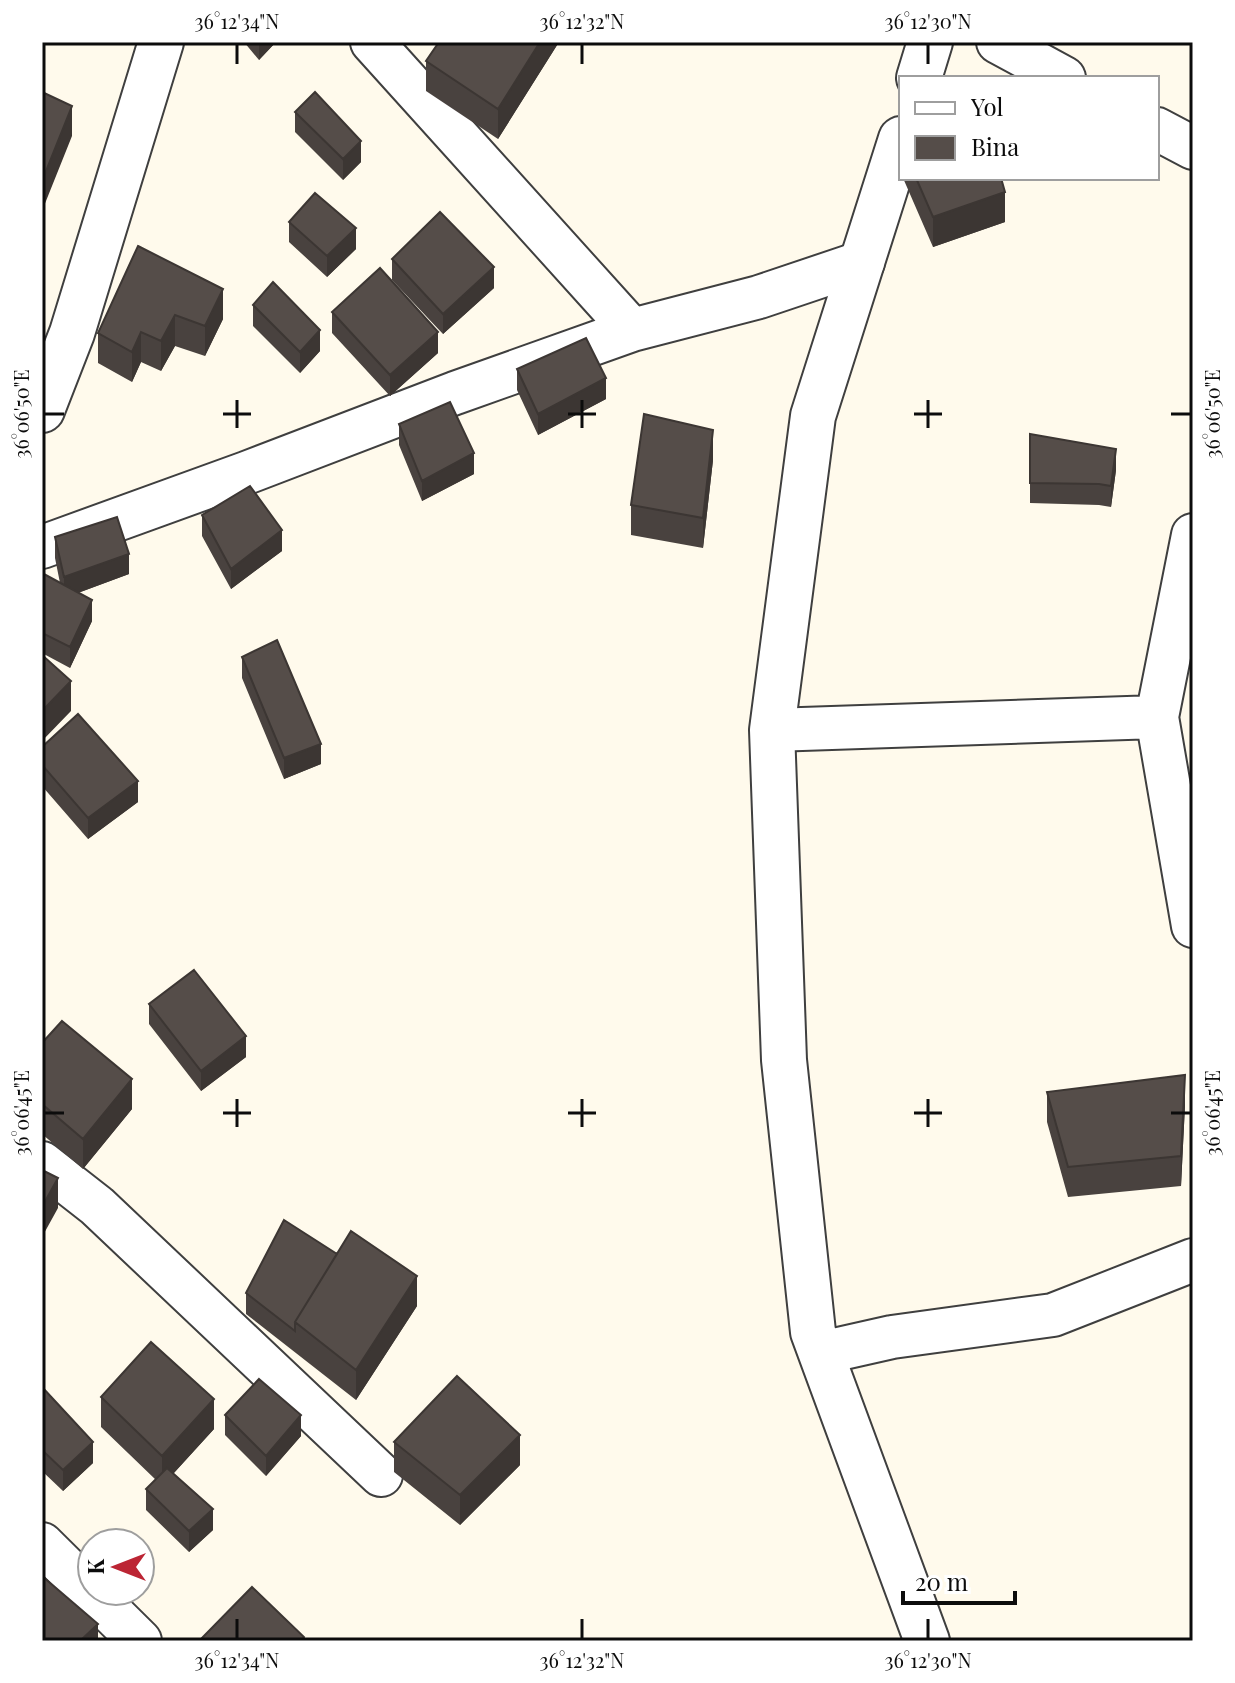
<svg xmlns="http://www.w3.org/2000/svg" width="1235" height="1683" viewBox="0 0 1235 1683" font-family="'Playfair Display',serif">
<rect width="100%" height="100%" fill="#fffaec"/>
<g fill="none" stroke-linecap="round" stroke-linejoin="round">
<defs>
<path id="minor" d="M372,42l260,288
M998,42l66,36
M1157,129l36,19
M1193,535l-36,182 36,209
M42,547l204,-74 209,-80 177,-63 127,-33 104,-35
M772,730l385,-13
M42,1163l55,43 284,269
M821,1353l71,-16 161,-22 140,-55
M42,1544l98,97"/>
<path id="tertiary" d="M919,78l11,-36
M901,139l-88,277 -41,314 12,330 29,272 114,309
M42,410l30,-77 89,-291"/>
</defs>
<!-- minor casing -->
<use href="#minor" stroke="#3f3f3f" stroke-width="46"/>
<!-- tertiary casing -->
<use href="#tertiary" stroke="#3f3f3f" stroke-width="48"/>
<!-- minor -->
<use href="#minor" stroke="#fff" stroke-width="42"/>
<!-- tertiary -->
<use href="#tertiary" stroke="#fff" stroke-width="44"/>
</g>
<!-- wall -->
<path fill="#49423f" d="M244,42h32l-17,18z
M559,42l-61,97 -72,-48v-30z
M295,112l66,50 -18,18 -48,-48z
M901,136v37l-2,-5v-30z
M903,178h98l4,44 -72,25z
M289,222l67,27 -29,28 -38,-35z
M138,246l85,73 -18,37 -30,-10 -14,25 -20,-9 -9,20 -34,-19v-30z
M392,259l102,29 -51,46 -51,-54z
M253,305l67,46 -20,22 -47,-47z
M332,312l106,41 -48,43 -58,-63z
M517,369l89,30 -68,36 -21,-45z
M399,424l75,50 -52,27 -23,-56z
M1030,434l86,36 -5,37 -12,-2 -69,-2z
M713,460l-10,88 -72,-13v-30z
M202,515l80,36 -51,38 -29,-53z
M55,537l74,37 -51,19 14,28 -22,47 -28,-15v-80l18,10 -5,-25z
M242,657l79,107 -37,15 -42,-101z
M42,747l96,55 -50,37 -46,-53z
M149,1004l97,53 -45,34 -52,-67z
M42,1043l90,66 -49,60 -41,-35z
M1047,1092l138,13 -4,81 -113,11 -21,-75z
M246,1293l171,13 -61,94 -110,-86z
M42,1387l51,76 -30,28 -21,-20z
M101,1397l113,32 -41,45 40,56 -24,22 -43,-42v-21l10,-9 -55,-53z
M225,1415l76,21 -35,40 -41,-41z
M394,1442l126,23 -60,60 -66,-53z"/>
<!-- shaded-wall -->
<path fill="#3c3633" d="M259,42h17l-17,18z
M540,42h19l-61,97v-30z
M72,106v30l-30,75v-30z
M361,141v21l-18,18v-21z
M1005,192v30l-72,25v-30z
M356,228v21l-29,28v-21z
M494,267v21l-51,46v-20z
M223,289v30l-18,37v-30z
M175,315v31l-14,25v-30z
M320,330v21l-20,22v-21z
M141,332v30l-9,20v-30z
M438,332v21l-48,43v-21z
M606,378v21l-68,36v-21z
M713,430v30l-10,88v-30z
M1116,449v21l-5,37v-21z
M474,453v21l-52,27v-20z
M282,530v21l-51,38v-20z
M129,554v20l-65,24v-21z
M92,600v21l-22,47v-21z
M71,681v30l-29,30v-30z
M321,744v20l-37,15v-21z
M138,781v21l-50,37v-21z
M246,1036v21l-45,34v-20z
M1185,1075v30l-4,81v-30z
M132,1079v30l-49,60v-30z
M58,1178v30l-16,29v-30z
M417,1276v30l-61,94v-30z
M214,1399v30l-52,57v-30z
M301,1415v21l-35,40v-20z
M520,1435v30l-60,60v-30z
M93,1442v21l-30,28v-21z
M213,1509v21l-24,22v-21z
M98,1624v17h-18z"/>
<!-- building -->
<path fill="#554d49" stroke="#3c3633" stroke-width="2" d="M439,42h101l-42,67 -72,-48z
M42,92l30,14 -30,75z
M315,92l46,49 -18,18 -48,-47z
M916,178h85l4,14 -72,25z
M315,193l41,35 -29,28 -38,-34z
M440,212l54,55 -51,47 -51,-55z
M138,246l85,43 -18,37 -30,-11 -14,26 -20,-9 -9,20 -34,-19z
M380,268l58,64 -48,43 -58,-63z
M273,282l47,48 -20,22 -47,-47z
M586,338l20,40 -68,36 -21,-45z
M450,402l24,51 -52,28 -23,-57z
M644,414l69,16 -10,88 -72,-13z
M1030,434l86,15 -5,37 -12,-2 -69,-1z
M250,486l32,44 -51,39 -29,-54z
M117,517l12,37 -65,23 -9,-40z
M42,573l50,27 -22,47 -28,-14z
M277,640l44,104 -37,14 -42,-101z
M42,655l29,26 -29,30z
M78,714l60,67 -50,37 -46,-53v-18z
M194,970l52,66 -45,35 -52,-67z
M62,1021l70,58 -49,60 -41,-35v-61z
M1185,1075l-4,81 -113,11 -21,-75z
M42,1170l16,8 -16,29z
M284,1220l53,34 -42,68v9l-49,-38z
M351,1231l66,45 -61,94 -61,-48z
M151,1342l63,57 -52,57 -61,-59z
M457,1376l63,59 -60,60 -66,-53z
M259,1379l42,36 -35,41 -41,-41z
M42,1387l51,55 -30,28 -21,-20z
M167,1468l46,41 -24,22 -43,-42z
M42,1576l56,48 -18,17h-38z
M252,1587l52,50 -3,4h-102z"/>
<!-- ticks -->
<path fill="none" stroke="#0c0c0c" stroke-width="3" d="M237,44v20M582,44v20M928,44v20M237,400v28M582,400v28M928,400v28M44,414h20M223,414h28M568,414h28M914,414h28M1171,414h20M237,1099v28M582,1099v28M928,1099v28M44,1113h20M223,1113h28M568,1113h28M914,1113h28M1171,1113h20M237,1619v20M582,1619v20M928,1619v20"/>
<!-- border -->
<rect width="1235" height="1683" fill="none" stroke="#ffffff" stroke-width="88"/>
<!-- legend -->
<rect x="899" y="76" width="260" height="104" fill="#ffffff" stroke="#9e9e9e" stroke-width="2"/>
<rect x="915" y="102" width="40" height="12" fill="#ffffff" stroke="#9e9e9e" stroke-width="2"/>
<text x="971" y="116" font-size="24" fill="#0c0c0c">Yol</text>
<rect x="915" y="136" width="40" height="24" fill="#554d49" stroke="#9e9e9e" stroke-width="2"/>
<text x="971" y="156" font-size="24" fill="#0c0c0c">Bina</text>
<!-- north arrow -->
<g transform="translate(116 1567) rotate(270)"><circle r="38" fill="#ffffff" stroke="#9e9e9e" stroke-width="2"/>
<path d="M0-6L14 30L0 20L-14 30Z" fill="#bc2534"/>
<text y="-12" font-size="22" font-weight="bold" text-anchor="middle" fill="#0c0c0c">K</text>
</g>
<!-- scale -->
<path d="M903 1591v12h112v-12" fill="none" stroke="#0c0c0c" stroke-width="4"/>
<text x="915" y="1591" font-size="24" fill="#0c0c0c" stroke="#ffffff" stroke-width="6" paint-order="stroke">20 m</text>
<rect x="44" y="44" width="1147" height="1595" fill="none" stroke="#0c0c0c" stroke-width="3"/>
<g font-size="20" text-anchor="middle" fill="#0c0c0c">
<text x="237" y="29">36°12'34"N</text>
<text x="582" y="29">36°12'32"N</text>
<text x="928" y="29">36°12'30"N</text>
<text transform="translate(1213 414) rotate(-90)" y="7">36°06'50"E</text>
<text transform="translate(22 414) rotate(-90)" y="7">36°06'50"E</text>
<text transform="translate(1213 1113) rotate(-90)" y="7">36°06'45"E</text>
<text transform="translate(22 1113) rotate(-90)" y="7">36°06'45"E</text>
<text x="237" y="1668">36°12'34"N</text>
<text x="582" y="1668">36°12'32"N</text>
<text x="928" y="1668">36°12'30"N</text>
</g>
</svg>
